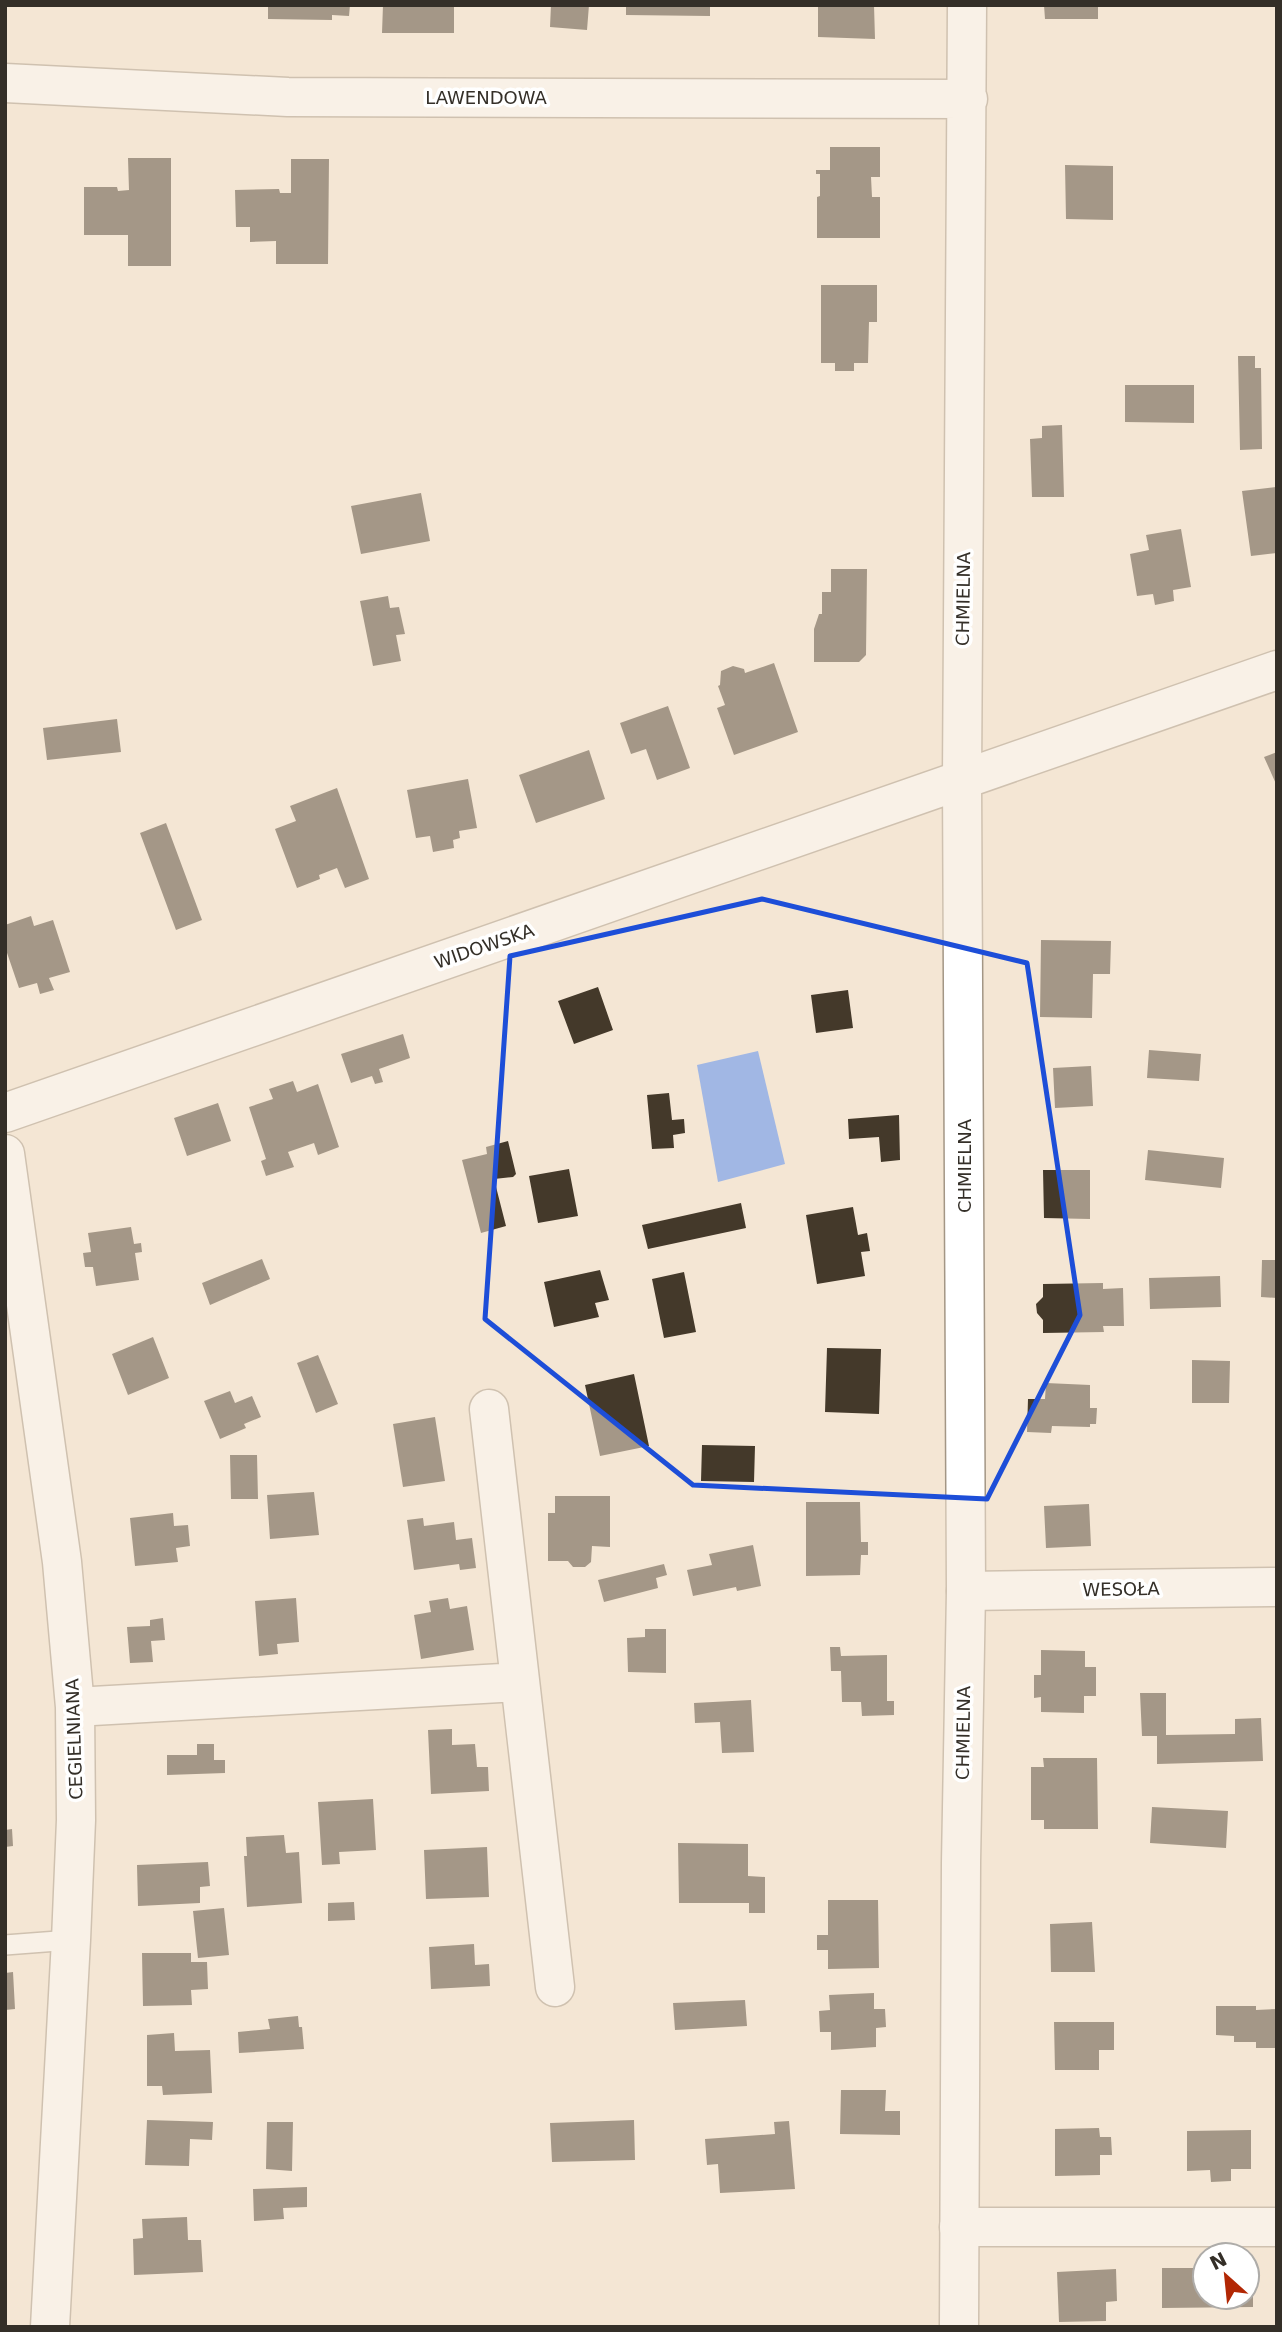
<svg xmlns="http://www.w3.org/2000/svg" width="1282" height="2332" viewBox="0 0 1282 2332" font-family="'DejaVu Sans',sans-serif">
<rect width="100%" height="100%" fill="#f4e6d4"/>
<!-- water -->
<path fill="#a1b7e4" d="M758,1051l27,113 -67,18 -21,-117z"/>
<!-- building -->
<path fill="#44392a" d="M268,5h82l-1,11 -17,-1v5l-64,-1z
M383,5h71v28h-72z
M551,5h38l-2,25 -37,-3z
M626,5h84v11l-84,-1z
M818,5h56l1,34 -57,-2z
M1044,5h54v14h-53z
M830,147h50v30h-9l1,20h8v41h-63v-41l3,-1v-22h-4v-4h14z
M128,158h43v108h-43v-31h-44v-48h33l1,4 11,-1z
M291,159h38l-1,105h-52v-23l-26,1v-15h-14l-1,-37 44,-1 1,4h11z
M1065,165l48,1v54l-47,-1z
M821,285h56v37h-8l-1,41h-14v8h-19v-8h-14z
M1238,356h17v12h6l1,81 -22,1z
M1125,385h69v38l-69,-1z
M1062,425l2,72h-32l-2,-58 12,-1v-12z
M1276,487l1,66 -26,3 -9,-65z
M421,493l9,48 -69,13 -10,-48z
M1181,529l10,58 -18,3 1,11 -19,4 -2,-11 -16,2 -7,-42 19,-4 -3,-15z
M831,569h36l-1,86 -7,7h-45v-33l5,-15h3v-22h9z
M388,596l2,12 9,-1 6,27 -9,1 5,26 -28,5 -13,-65z
M774,663l24,69 -64,23 -17,-47 8,-3 -7,-19 2,-1 1,-14 12,-5 11,3 1,4z
M668,706l22,62 -33,12 -11,-31 -15,5 -11,-31z
M117,719l4,33 -74,8 -4,-32z
M589,750l16,49 -69,24 -17,-48z
M1277,752v34l-13,-29z
M468,779l9,49 -18,3 1,7 -7,2 1,8 -21,4 -3,-16 -14,2 -9,-48z
M337,788l32,91 -24,9 -8,-20 -18,7 1,4 -23,9 -22,-59 21,-8 -6,-15z
M166,823l36,97 -26,10 -36,-97z
M31,916l3,10 19,-6 17,52 -21,6 5,12 -14,4 -3,-11 -18,5 -14,-41v-22z
M1041,940l70,1 -1,33h-17l-1,44 -52,-1z
M598,987l15,43 -39,14 -16,-43z
M848,990l5,38 -37,5 -5,-38z
M403,1034l7,24 -31,11 4,13 -8,2 -3,-8 -21,7 -10,-29z
M1149,1050l52,4 -2,27 -52,-3z
M1091,1066l2,40 -38,2 -2,-40z
M293,1081l4,11 21,-8 21,63 -21,8 -4,-12 -26,9 6,15 -28,9 -5,-15 5,-2 -17,-52 24,-8 -4,-10z
M669,1093l3,27 12,-1 1,14 -12,2 1,13 -22,1 -5,-54z
M218,1103l13,38 -44,15 -13,-38z
M899,1115l1,45 -19,2 -2,-25 -30,2 -1,-20z
M508,1141l8,33 -3,3 -19,2 12,47 -25,7 -19,-73 25,-6 -1,-7z
M1148,1150l76,8 -3,30 -76,-8z
M569,1169l9,47 -40,7 -9,-47z
M1043,1170h47v49l-46,-1z
M741,1203l5,25 -98,21 -6,-24z
M853,1207l5,28 9,-2 3,18 -9,1 4,24 -48,8 -11,-69z
M131,1227l3,17 7,-1 1,9 -7,1 4,27 -43,6 -3,-19h-8l-2,-14 8,-1 -3,-19z
M262,1259l8,20 -60,26 -8,-22z
M1262,1260h15v38l-16,-1z
M600,1270l9,30 -14,3 4,14 -45,10 -10,-45z
M684,1272l12,60 -32,6 -12,-59z
M1220,1276l1,31 -71,2 -1,-31z
M1103,1283v6l20,-1 1,38h-21l1,6 -61,1v-13l-6,-7 -1,-9 7,-7v-13z
M153,1337l16,41 -41,17 -16,-41z
M827,1348l54,1 -2,65 -54,-2z
M318,1355l20,49 -22,9 -19,-50z
M1192,1360l38,1 -1,42h-37z
M634,1374l15,72 -49,10 -15,-71z
M1046,1383l44,2v23h7l-1,16h-6v3l-38,-1 -1,7 -24,-1 1,-33h17z
M230,1391l5,12 17,-7 9,21 -17,7 2,4 -26,11 -16,-38z
M435,1417l10,64 -42,6 -10,-63z
M702,1445l53,1 -1,36 -53,-1z
M230,1455h27l1,44h-27z
M314,1492l5,43 -49,4 -3,-44z
M555,1496h55v51l-18,-1 -1,16 -6,5h-12l-5,-6h-20v-48h7z
M806,1502h54l1,40h7v13h-7l-1,20 -54,1z
M1089,1504l2,42 -45,2 -2,-42z
M173,1513l1,13 14,-1 2,21 -14,2 2,14 -43,4 -5,-48z
M423,1518l1,8 30,-4 2,18 16,-2 4,30 -16,2 -1,-6 -45,6 -7,-50z
M753,1545l8,41 -24,5 -1,-4 -43,9 -6,-26 25,-5 -3,-11z
M664,1564l3,11 -11,3 2,10 -54,14 -6,-22z
M296,1598l3,44 -22,2 1,10 -19,2 -4,-55z
M448,1598l2,11 17,-3 7,44 -53,9 -7,-44 17,-3 -2,-11z
M163,1618l2,22 -14,1 2,21 -23,1 -3,-36 23,-1v-6z
M645,1629h21v44l-38,-1 -1,-34 18,-1z
M830,1647h10l1,9 46,-1v46h7v14l-32,1 -1,-14h-19l-1,-31h-10z
M1041,1650l44,1v16h11v29h-12v17l-43,-1v-15l-7,1v-23h7z
M1140,1693h26v42l69,-1v-15l26,-1 2,43 -106,3v-28h-15z
M751,1700l3,52 -32,1 -2,-31 -25,1 -1,-20z
M452,1729v16l23,-1 2,23h11l1,24 -58,3 -3,-64z
M197,1744h17v16h11v13l-58,2v-20h30z
M1043,1758h54l1,71h-54v-9h-13v-53h13z
M373,1799l3,51 -37,2 1,12 -18,1 -4,-63z
M1152,1807l76,4 -2,37 -76,-5z
M12,1829l1,17 -8,1v-17z
M284,1835l2,18 13,-1 3,51 -55,4 -3,-51h3l-1,-19z
M678,1843l70,1v32l17,1v36h-16v-10h-70z
M487,1847l2,50 -63,2 -2,-49z
M208,1862l2,24 -10,1v16l-62,3 -1,-41z
M828,1900h50l1,68 -51,1v-19h-11v-15h11z
M354,1902l1,18 -27,1v-18z
M224,1908l5,47 -31,3 -5,-47z
M1092,1922l3,50h-44l-1,-48z
M474,1944l1,21 14,-1 1,22 -59,3 -2,-42z
M142,1953h49v9h16l1,27 -17,1 1,15 -49,1z
M13,1972l2,37 -10,1v-37z
M874,1993v16h11l1,18 -10,1v19l-45,3v-18h-11l-1,-21 11,-1 -1,-15z
M745,2000l2,26 -72,4 -2,-27z
M1216,2006h40v4l21,-1v39h-21v-6h-22v-6l-18,-1z
M298,2016l1,11h3l2,22 -65,4 -1,-21 32,-3 -2,-10z
M1054,2022h60v28h-15v20h-44z
M174,2033l1,18 35,-1 2,43 -49,2 -1,-9h-15v-51z
M841,2090h45l-1,21h15v24l-60,-1z
M147,2120l66,2 -1,18 -22,-1 -1,27 -44,-1z
M634,2120l1,40 -83,2 -2,-39z
M789,2121l6,68 -75,4 -2,-29 -11,1 -2,-26 70,-5 -1,-12z
M267,2122h26l-1,49 -26,-2z
M1099,2128l1,9h11l1,18h-12v20l-45,1v-47z
M1251,2130v39h-20v12l-20,1 -1,-12 -23,1v-40z
M307,2187v20l-24,1 1,11 -30,2 -1,-32z
M187,2217l1,23h13l2,32 -69,3 -1,-36 10,-1 -1,-19z
M1162,2268h43v29h42v-29h6v39l-91,1z
M1116,2269l1,32 -11,1v19l-47,1 -2,-50z"/>
<g fill="none" stroke-linecap="round" stroke-linejoin="round">
<defs>
<path id="service" d="M5,1945l66,-5"/>
<path id="minor" d="M5,83l283,14 680,2
M962,779l5,-774
M5,1154l57,408 13,145 1,113 -5,120 -21,387
M489,1409l66,578
M966,1591l311,-4
M75,1707l444,-25
M959,2227h318"/>
<path id="tertiary" d="M5,1113l1272,-443
M959,2327l2,-464 5,-272 -4,-812"/>
</defs>
<!-- service casing -->
<use href="#service" stroke="#a39685" stroke-width="22"/>
<!-- minor casing -->
<use href="#minor" stroke="#a39685" stroke-width="41"/>
<!-- tertiary casing -->
<use href="#tertiary" stroke="#a39685" stroke-width="41"/>
<!-- service -->
<use href="#service" stroke="#fff" stroke-width="19"/>
<!-- minor -->
<use href="#minor" stroke="#fff" stroke-width="38"/>
<!-- tertiary -->
<use href="#tertiary" stroke="#fff" stroke-width="38"/>
</g>
<!-- marked area -->
<path d="M0 0H1282V2332H0ZM762,899l265,64 53,352 -93,184 -294,-14 -208,-166 25,-363z" fill="#f4e6d4" fill-opacity=".55" fill-rule="evenodd"/>
<path fill="none" stroke="#1d4ed8" stroke-width="5" stroke-linejoin="round" d="M762,899l265,64 53,352 -93,184 -294,-14 -208,-166 25,-363z"/>
<g text-anchor="middle" dominant-baseline="central" stroke-width="7" stroke-linejoin="round" paint-order="stroke">
<!-- street labels -->
<g font-size="18" fill="#342f28" stroke="#fff">
<text x="486" y="97">LAWENDOWA</text>
<text transform="translate(963 599) rotate(-89)">CHMIELNA</text>
<text transform="translate(484 946) rotate(-19)">WIDOWSKA</text>
<text transform="translate(964 1166) rotate(-90)">CHMIELNA</text>
<text transform="translate(1121 1589) rotate(-1)">WESOŁA</text>
<text transform="translate(963 1733) rotate(-89)">CHMIELNA</text>
<text transform="translate(74 1739) rotate(-92)">CEGIELNIANA</text>
</g>
</g>
<!-- border -->
<rect width="1282" height="2332" fill="none" stroke="#342f28" stroke-width="14"/>
<!-- north arrow -->
<g transform="translate(1226 2276) rotate(333)"><circle r="33" fill="#ffffff" stroke="#aeaca9" stroke-width="2"/>
<path d="M0-5L12 26L0 18L-12 26Z" fill="#b22704"/>
<text y="-10" font-size="19" font-weight="bold" text-anchor="middle" fill="#342f28">N</text>
</g>
</svg>
